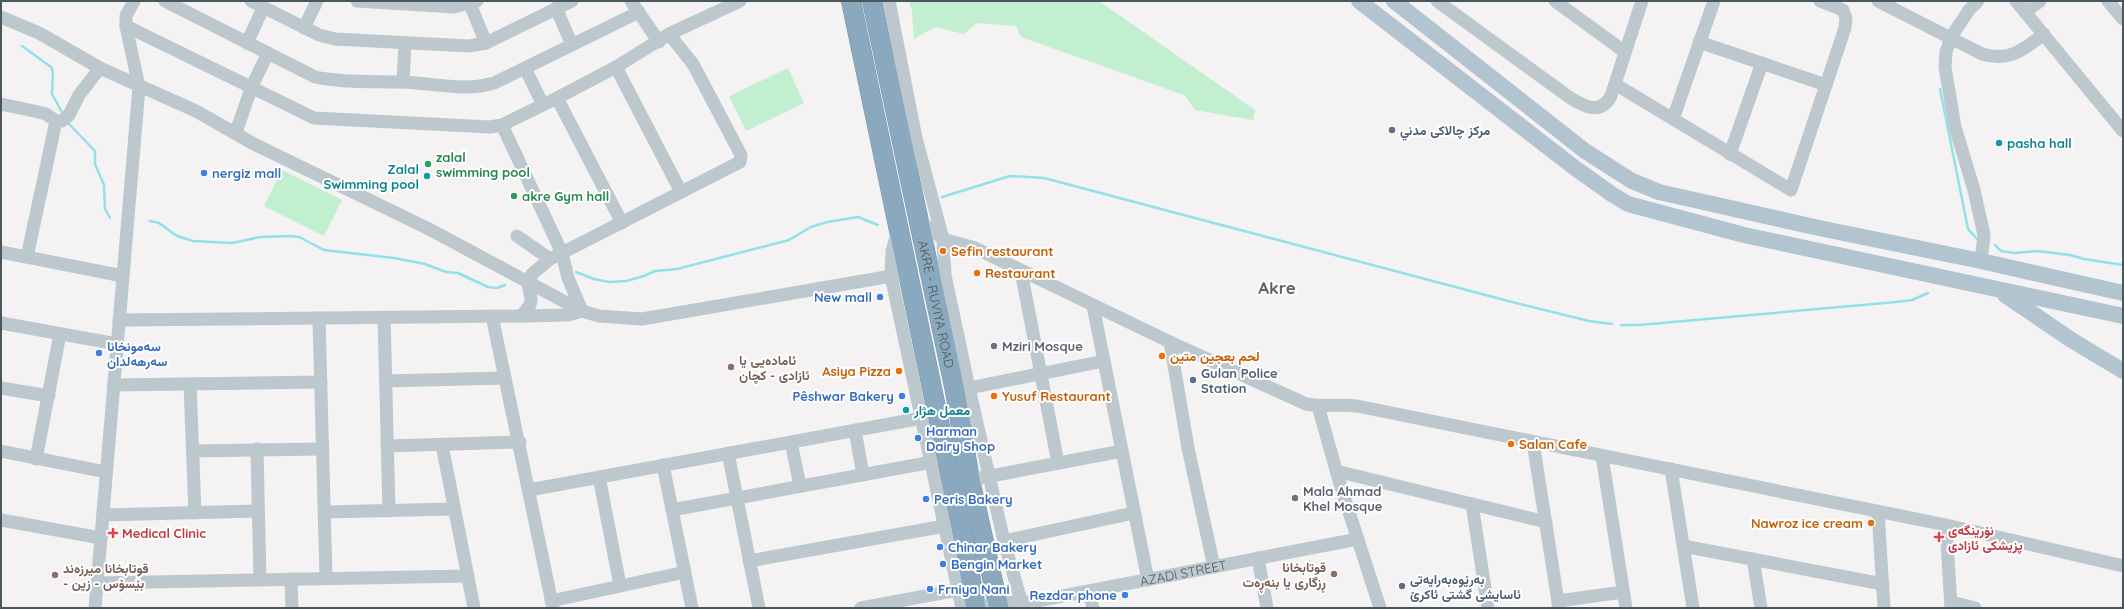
<svg xmlns="http://www.w3.org/2000/svg" width="2124" height="609" viewBox="0 0 2124 609" font-family="Quicksand,Vazirmatn,sans-serif">
<rect width="100%" height="100%" fill="#f4f2f2"/>
<!-- green -->
<path fill="#c2efcf" d="M909,1h190l156,109 -2,10 -58,-10 -11,-15 -163,-58 -5,-11 -39,-3 -13,11 -29,-7 -21,12 -2,-28z
M788,68l16,35 -58,28 -17,-35z
M282,170l60,30 -18,36 -60,-30z"/>
<g fill="none" stroke-linecap="round" stroke-linejoin="round">
<!-- stream -->
<path stroke="#90e1eb" stroke-width="2.5" d="M22,46l29,21 2,5 -1,22 11,20
M1940,89l28,140 11,12
M69,124l26,27v13l9,21 1,24 5,9
M942,197l68,-21 34,2 468,124 77,19 23,3
M150,221l9,2 18,13 16,5 39,2 28,-6 31,-1 8,1 25,13 70,8 31,6 21,8 12,1 30,14 9,1 8,-3
M1995,245l6,6 13,2 23,-2 33,4 14,4 39,6
M576,272l18,7 15,3 17,-1 18,-5 11,-5 22,-2 112,-29 22,-13 16,-5 31,-5 20,8
M1621,325h18l257,-23 16,-2 16,-7"/>
<defs>
<g id="highway">
<path d="M851,1l113,540 12,67"/>
<path id="s2" d="M872,1l83,390 15,89 29,128"/>
</g>
</defs>
<!-- highway casing -->
<use href="#highway" stroke="#7694ab" stroke-width="20"/>
<!-- minor -->
<g stroke="#bdc7ce" stroke-width="13">
<path d="M165,1l150,76c29,6 58,4 87,5 30,1 63,10 92,1l145,-71"/>
<path d="M251,1l68,34 16,4 134,7 17,-3 86,-42"/>
<path d="M357,1l97,6 23,-6"/>
<path d="M631,1l28,41"/>
<path d="M889,1l27,137 27,101 2,36 24,113 35,153 19,67"/>
<path d="M1437,1l132,96c14,9 31,19 42,-1l31,-95"/>
<path d="M1555,1l70,51"/>
<path d="M1878,1l104,53c29,8 40,-4 62,-20"/>
<path d="M1978,1l-9,9 -18,27 -5,15 -1,15 10,60 19,63 10,45 -3,26"/>
<path d="M2016,1l107,130"/>
<path d="M2108,1l15,18"/>
<path d="M470,4l16,39"/>
<path d="M556,8l16,37"/>
<path d="M2025,12l15,-11"/>
<path d="M1,17l38,16 61,35 96,43 56,32 177,86 153,82 17,5 43,3 267,-46"/>
<path d="M126,26l188,92 176,9 12,-2 55,-27 59,-31 53,-33 71,-33"/>
<path d="M304,28l13,-27"/>
<path d="M1699,42l127,43"/>
<path d="M247,43l16,-35"/>
<path d="M616,67l65,125"/>
<path d="M525,68l18,37"/>
<path d="M403,82l2,-39"/>
<path d="M1615,84l176,106 54,-162 1,-10 -3,-8 -23,-9"/>
<path d="M557,98l65,125"/>
<path d="M1,104l33,7 12,3 10,7h6l7,-6 10,-20 21,-27"/>
<path d="M1673,119l41,-118"/>
<path d="M502,125l60,128 6,25 14,33"/>
<path d="M236,132l16,-46 16,-33"/>
<path d="M1730,154l32,-91"/>
<path d="M919,220l24,19 32,9 195,94 136,62c17,3 34,0 51,2l589,119 177,41"/>
<path d="M898,230l-6,21 -1,25 71,332"/>
<path d="M517,236l33,23"/>
<path d="M1,252l122,24"/>
<path d="M27,257l29,-136"/>
<path d="M1021,271l37,192"/>
<path d="M1093,306l55,274"/>
<path d="M492,316l61,292"/>
<path d="M521,316l9,-11 1,-6 -3,-16 4,-9 18,-15 190,-97 1,-7 -48,-91 -24,-30"/>
<path d="M384,317l5,194"/>
<path d="M319,318l7,260"/>
<path d="M119,320l402,-4 47,-1 14,-4"/>
<path d="M1,323l116,21"/>
<path d="M1170,342l18,106 26,119"/>
<path d="M386,381l119,-3"/>
<path d="M190,384l5,129"/>
<path d="M114,385l207,-3"/>
<path d="M1,388l48,8"/>
<path d="M969,388l135,-27"/>
<path d="M1318,406l22,78 40,124"/>
<path d="M855,430l8,45"/>
<path d="M791,442l9,44"/>
<path d="M1533,442l26,166"/>
<path d="M442,445l32,163"/>
<path d="M387,446l133,-4"/>
<path d="M257,449l3,131"/>
<path d="M1,451l105,21"/>
<path d="M193,451l130,-2"/>
<path d="M728,453l31,155"/>
<path d="M1602,456l24,152"/>
<path d="M36,459l24,-125"/>
<path d="M663,465l29,143"/>
<path d="M1671,469l22,139"/>
<path d="M1336,471l210,51"/>
<path d="M599,477l21,108"/>
<path d="M980,478l142,-27"/>
<path d="M529,490l393,-72"/>
<path d="M1472,504l16,104"/>
<path d="M672,510l260,-48"/>
<path d="M324,512l130,-3"/>
<path d="M1878,512l6,96"/>
<path d="M103,515l155,-4"/>
<path d="M1,520l100,18"/>
<path d="M1946,525l5,83"/>
<path d="M1004,541l130,-28"/>
<path d="M1683,546l200,38"/>
<path d="M1258,558l9,50"/>
<path d="M1753,559l8,49"/>
<path d="M749,561l196,-35"/>
<path d="M291,579l1,29"/>
<path d="M97,583l371,-7"/>
<path d="M1089,591l4,17"/>
<path d="M551,601l134,-29"/>
<path d="M1558,601l65,-9"/>
<path d="M1951,602l24,6"/>
<path d="M95,608l44,-521 -13,-61v-10l8,-15"/>
<path d="M861,608l97,-18"/>
<path d="M979,608l19,-5 31,-1"/>
<path id="s1" d="M1026,608l6,-5 10,-3 316,-61"/>
</g>
<!-- major -->
<path stroke="#b2c4cf" stroke-width="16" d="M1359,1l216,167 38,27 15,9 116,31 379,81
M1394,1l191,150 47,30 27,11 160,36 162,33 142,32
M2005,295l68,46 50,30"/>
<!-- highway -->
<use href="#highway" stroke="#8aa9bf" stroke-width="19"/>
</g>
<!-- markers -->
<g fill="#5c6f8a" stroke="#fff" stroke-width="1.5">
<circle cx="1392" cy="130" r="4"/>
<circle cx="1193" cy="380" r="4"/>
<circle cx="1402" cy="586" r="4"/>
</g>
<g fill="#0f9aa8" stroke="#fff" stroke-width="1.5">
<circle cx="1999" cy="143" r="4"/>
<circle cx="427" cy="176" r="4"/>
<circle cx="906" cy="410" r="4"/>
</g>
<g fill="#2e9e5b" stroke="#fff" stroke-width="1.5">
<circle cx="428" cy="164" r="4"/>
<circle cx="514" cy="196" r="4"/>
</g>
<g fill="#3f7fe0" stroke="#fff" stroke-width="1.5">
<circle cx="204" cy="173" r="4"/>
<circle cx="880" cy="297" r="4"/>
<circle cx="99" cy="353" r="4"/>
<circle cx="902" cy="396" r="4"/>
<circle cx="918" cy="438" r="4"/>
<circle cx="926" cy="499" r="4"/>
<circle cx="940" cy="547" r="4"/>
<circle cx="943" cy="564" r="4"/>
<circle cx="930" cy="589" r="4"/>
<circle cx="1125" cy="595" r="4"/>
</g>
<g fill="#e8710a" stroke="#fff" stroke-width="1.5">
<circle cx="943" cy="251" r="4"/>
<circle cx="977" cy="273" r="4"/>
<circle cx="1162" cy="356" r="4"/>
<circle cx="899" cy="371" r="4"/>
<circle cx="994" cy="396" r="4"/>
<circle cx="1511" cy="444" r="4"/>
<circle cx="1871" cy="523" r="4"/>
</g>
<g fill="#6b7280" stroke="#fff" stroke-width="1.5">
<circle cx="994" cy="346" r="4"/>
<circle cx="1295" cy="498" r="4"/>
</g>
<g fill="#8d6e63" stroke="#fff" stroke-width="1.5">
<circle cx="731" cy="367" r="4"/>
<circle cx="1334" cy="574" r="4"/>
<circle cx="55" cy="575" r="4"/>
</g>
<g fill="#e0444e" stroke="#fff" stroke-width="1.5">
<path d="M111 527h4v4h4v4h-4v4h-4v-4h-4v-4h4z"/>
<path d="M1937 531h4v4h4v4h-4v4h-4v-4h-4v-4h4z"/>
</g>
<g text-anchor="middle" dominant-baseline="central" stroke-width="4" stroke-linejoin="round" paint-order="stroke">
<!-- service labels -->
<g font-size="13" font-weight="bold" fill="#4e5e75" stroke="#fff" text-anchor="start">
<text x="1400" y="130">مركز چالاکى مدني</text>
<text x="1201" y="373">Gulan Police<tspan x="1201" dy="15">Station</tspan></text>
<text x="1410" y="579">بەرێوەبەرایەتی<tspan x="1410" dy="15">ئاسایشی گشتی ئاکرێ</tspan></text>
</g>
<!-- culture labels -->
<g font-size="13" font-weight="bold" fill="#0d838f" stroke="#fff" text-anchor="start">
<text x="2007" y="143">pasha hall</text>
<text x="419" y="169" text-anchor="end">Zalal<tspan x="419" dy="15">Swimming pool</tspan></text>
<text x="914" y="410">معمل هژار</text>
</g>
<!-- leisure labels -->
<g font-size="13" font-weight="bold" fill="#27864d" stroke="#fff" text-anchor="start">
<text x="436" y="157">zalal<tspan x="436" dy="15">swimming pool</tspan></text>
<text x="522" y="196">akre Gym hall</text>
</g>
<!-- shop labels -->
<g font-size="13" font-weight="bold" fill="#366cbe" stroke="#fff" text-anchor="start">
<text x="212" y="173">nergiz mall</text>
<text x="872" y="297" text-anchor="end">New mall</text>
<text x="107" y="346">سەمونخانا<tspan x="107" dy="15">سەرهەلدان</tspan></text>
<text x="894" y="396" text-anchor="end">Pêshwar Bakery</text>
<text x="926" y="431">Harman<tspan x="926" dy="15">Dairy Shop</tspan></text>
<text x="934" y="499">Peris Bakery</text>
<text x="948" y="547">Chinar Bakery</text>
<text x="951" y="564">Bengin Market</text>
<text x="938" y="589">Frniya Nani</text>
<text x="1117" y="595" text-anchor="end">Rezdar phone</text>
</g>
<!-- food labels -->
<g font-size="13" font-weight="bold" fill="#c56008" stroke="#fff" text-anchor="start">
<text x="951" y="251">Sefin restaurant</text>
<text x="985" y="273">Restaurant</text>
<text x="1170" y="356">لحم بعجين متين</text>
<text x="891" y="371" text-anchor="end">Asiya Pizza</text>
<text x="1002" y="396">Yusuf Restaurant</text>
<text x="1519" y="444">Salan Cafe</text>
<text x="1863" y="523" text-anchor="end">Nawroz ice cream</text>
</g>
<!-- street labels -->
<g font-size="13" fill="#49575f" stroke="#fff">
<text stroke="none"><textPath href="#s2" startOffset="310">AKRE - RUVIYA ROAD</textPath></text>
<text stroke="none"><textPath href="#s1" startOffset="162">AZADI STREET</textPath></text>
</g>
<!-- worship labels -->
<g font-size="13" font-weight="bold" fill="#5b616d" stroke="#fff" text-anchor="start">
<text x="1002" y="346">Mziri Mosque</text>
<text x="1303" y="491">Mala Ahmad<tspan x="1303" dy="15">Khel Mosque</tspan></text>
</g>
<!-- education labels -->
<g font-size="13" font-weight="bold" fill="#785e54" stroke="#fff" text-anchor="start">
<text x="739" y="360">ئامادەیی یا<tspan x="739" dy="15">ئازادی - کچان</tspan></text>
<text x="1326" y="567" text-anchor="end">قوتابخانا<tspan x="1326" dy="15">ڕزگاری یا بنەڕەت</tspan></text>
<text x="63" y="568">قوتابخانا میرزەند<tspan x="63" dy="15">- بێسۆس - زین</tspan></text>
</g>
<!-- health labels -->
<g font-size="13" font-weight="bold" fill="#be3a42" stroke="#fff" text-anchor="start">
<text x="1948" y="530">نۆرینگەی<tspan x="1948" dy="15">پزیشکی ئازادی</tspan></text>
<text x="122" y="533">Medical Clinic</text>
</g>
<!-- district labels -->
<g font-size="17" font-weight="bold" fill="#5e6366" stroke="#fff">
<text x="1277" y="287">Akre</text>
</g>
</g>
<!-- border -->
<rect width="2124" height="609" fill="none" stroke="#49575f" stroke-width="4"/>
</svg>
